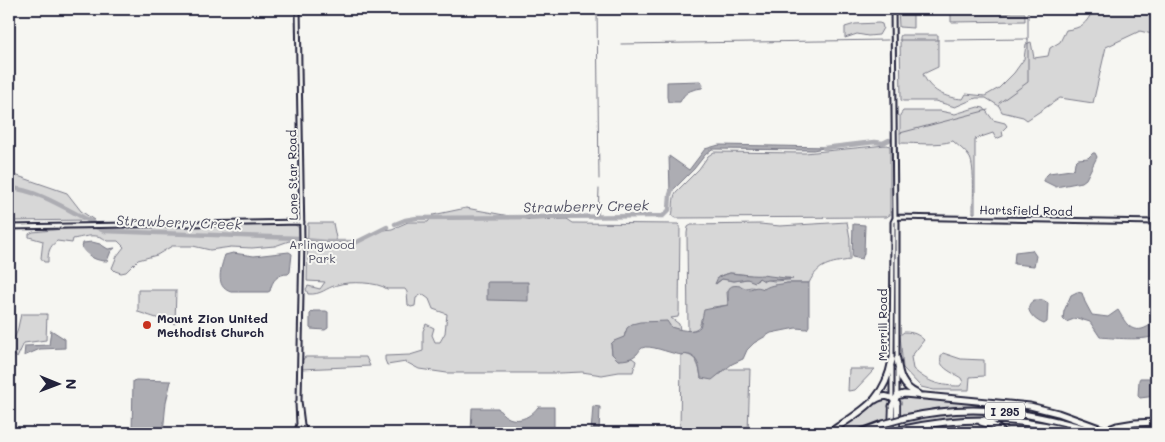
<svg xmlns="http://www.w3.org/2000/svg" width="1165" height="442" viewBox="0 0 1165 442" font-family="Mali,sans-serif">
<rect width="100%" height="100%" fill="#f6f6f2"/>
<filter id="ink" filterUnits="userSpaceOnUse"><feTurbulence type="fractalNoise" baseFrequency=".02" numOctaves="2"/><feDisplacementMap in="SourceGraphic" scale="10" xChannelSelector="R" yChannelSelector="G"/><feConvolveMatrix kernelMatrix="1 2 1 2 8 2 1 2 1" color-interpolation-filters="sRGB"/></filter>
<g filter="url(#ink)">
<!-- green -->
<path fill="#d7d7d7" stroke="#7c7c89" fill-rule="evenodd" d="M898,9l20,1 8,3h-13v15l-14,-1z
M1099,9h57v26l-16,-4 -34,16 -13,56 -33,-5 -33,22 -4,-3 -21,-5 -3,-6 -13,-8h-10l-21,9 -20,-6h-32l-2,-1 -1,-63 1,-2h37v32l-15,7c7,17 22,24 40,25l3,-5 19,2 14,-8 15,-15 10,-14 2,-15 5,-2 3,16 14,-2 2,-8 10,-6 6,-12c16,-2 20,-6 27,-20z
M951,13h74v8l-74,1z
M879,23l3,1 1,4 -4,7 -11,1 -11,-2 -12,4v-11l10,-3z
M978,107l6,1 9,12 12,3 2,3 -5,5 1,5 -7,3 -3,-6 -18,6v74h-2c0,-13 2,-45 -3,-55 -4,-7 -12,-12 -17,-17 -17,5 -35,2 -53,2v-28l3,-4h37l15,3z
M886,145l4,1v69l-4,2 -211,1 -3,-2c2,-7 0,-17 4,-24l23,-23 9,-13 6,-4 91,1z
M9,173l58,20 14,18 13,9 -85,1z
M466,208l65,12 36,-1 6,4 105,1 2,2 -1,87 -1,4 -7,1 8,6 1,6 -10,-3 -45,6v4l-14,7 1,10 6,6 14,-2 4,3 -3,11h-14l-17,3 -20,-3 -22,1h-113l-28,-4 -13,-7 -19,3 -2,-5v-4l25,-1 13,-4v-20l3,-7 8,4 -2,7 3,7h5l5,-9 2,-19 -14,-5 -4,-10 -7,-5 -6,4 -1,8 -4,1 -3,-2 -1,-13 -2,-3h-18c-9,-7 -38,-8 -50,-4 -12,3 -15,10 -29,9l-2,-5 2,-3 12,3 5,-7 -18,-1 1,-58h25l4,20 22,-1 25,-12 8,-1 16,-7h20l5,-7z
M847,222l3,16v22c-20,3 -32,4 -41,23h-22l-8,3 -4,-1 -11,4 -13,-2 -24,5 1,13 -15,2 -12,12c-1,10 -4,10 -13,12l-1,-98 1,-6 3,-2 69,-1 20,2zM730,273c21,1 40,7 60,5v2l-16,1 -15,-3 -2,3 -10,-2 -13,2 -12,-2 -6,5 6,-9z
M294,224l5,4v14l-3,1 -7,-2 -14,5 -23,2 -21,-1 -21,3 -17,-4h-21l-15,9 -19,5 -12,12 -5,1 -6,-2 -3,-3 5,-12 7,-9 -6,-6h-11c-9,-9 -23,-4 -34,-2l-1,4 -15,-2c-8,6 -9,11 -9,21h-4l-3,-4 2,-17 -14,-4v-3l4,-2 49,-5z
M138,290h38l-1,34 -37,-12z
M21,314h26l-1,26 -22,3 -7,15 -8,-10 8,-16z
M904,332c9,0 14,2 20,8l-13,17 2,12c16,14 27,17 47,17l3,-4 -2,-4c-9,-6 -27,-12 -18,-25l18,6 23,1v16l-14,1 -1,13h-35l-13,-3 -18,-19 -3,-33z
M681,354c15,0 18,11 20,24l20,-4 4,-5h25l-2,64h-68z
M305,357h61l4,9 -69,3 1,-8z
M849,369h26l-20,21 -7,1z
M900,395l122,10 48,13v3c-56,-16 -116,-19 -172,-4v-20z
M882,398l8,1v21l-39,13h-21z
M972,411l67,6 55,16c-21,0 -43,-9 -64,-12 -42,-7 -84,-3 -125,5v-5l24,-6z
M991,422l38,3 39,8h-62z
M980,423l7,1 15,9h-101l38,-7z
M1135,424h21v9h-40l-6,-2z"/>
<!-- water -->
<path fill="#adadb3" stroke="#757583" d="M700,81l3,4 -1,3c-13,2 -17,4 -22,14h-12l-1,-5v-15z
M719,145l110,2 -16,3 -101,-1 -7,6 -11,14 -24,24 -1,-37 20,14 16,-21z
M1093,153h2l2,4 -11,22 -4,3 -26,5 -12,-6v-3l5,-5 22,-3 3,-1 1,-7 3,-3 10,-1z
M853,224l12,1 -1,28 -2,6 -10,-2z
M92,242l8,2 8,5 7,-1 -4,3 -4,10c-11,0 -18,-4 -25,-13l1,-5z
M1032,250l4,6 -2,10 -20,-2 1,-12z
M289,252l3,2 -2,18 -2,2c-10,0 -16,6 -18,17l-2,1h-37c-17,-5 -10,-25 -6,-37l8,-2 21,3z
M730,273c8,1 27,3 32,2l31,4 -26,1 -3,1 -5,-3 -4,4 -8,-3 -13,2 -12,-2 -7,5 3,-7z
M487,282h41v19l-41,-1z
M787,283h22v43l-2,3 -11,-1 -25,5 -17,10 -7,7 -4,9 -11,5 -20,16 -11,-2c-1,-8 -2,-17 -9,-22 -6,-3 -10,0 -15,-2 -8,-1 -28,-10 -35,-6 -2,1 -3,4 -5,6 -6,5 -11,6 -19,6l-6,-6 -1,-10 3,-3 10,-4 3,-9 5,-4 8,-2 27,-1 4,6c6,2 23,7 29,0 1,-2 3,-13 4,-17l24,-5c1,-10 -4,-22 12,-19 3,0 5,3 8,3 7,0 6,-4 16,0 7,-5 15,-4 23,-6z
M1077,292l5,1 3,9 7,13 16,2 10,-7c6,9 10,22 24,19 4,-1 8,-4 11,-5v12c-8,5 -42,2 -53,1l-10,-15 -13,-4 -11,4 -3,-3 1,-8 7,-16z
M1034,300h9l5,3 -1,19 -3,2c-9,-3 -23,-16 -10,-24z
M313,311h13l2,1v16l-3,2 -14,-1 -1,-1v-14z
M51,330l14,9v9l-25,1 -16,7 1,-10 24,-1z
M1140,378h16v18l-16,2 -2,-2 1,-16z
M136,380l35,1 -5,21 -3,31h-31l1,-52z
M593,406l7,1 -1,26 -8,-1z
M538,407h16v26h-83l1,-25h26c10,16 28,15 40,-1z"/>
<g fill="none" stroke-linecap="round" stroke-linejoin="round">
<!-- stream -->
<path stroke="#757583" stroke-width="1" d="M597,9l2,170
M899,40h39
M944,40l84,-1
M621,44l267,-4
M999,103l29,-21v-73
M900,133l88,-23
M598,217l1,-28"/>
<!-- river -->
<path stroke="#adadb3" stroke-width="4.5" d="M824,148l51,-6 8,1 6,-3
M9,188c27,1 59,22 83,34l4,5 8,4 195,7
M395,224l10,-4 12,-2 246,-2 6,-6 1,-15 2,-6
M306,240l20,2h31l30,-15"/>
<defs>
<path id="secondary" d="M298,9l4,229 -3,163
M893,9l2,208 2,5v138
M895,217l261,5
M9,227l293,-5
M892,361l1,-120v-19l2,-4
M897,397v-28
M892,399v-32
M9,429l1,4
M297,430l2,-6 -1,-21 1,-2 3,24 2,4
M295,433l6,-4h3l3,4"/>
<path id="primary" d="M891,433l1,-27
M897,433v-30"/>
<path id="highway" d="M897,359c2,16 5,28 21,35
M875,400c9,-5 15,-5 22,3
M892,406l5,-10 7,-2 126,12 28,7 55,20
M905,418c71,-17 129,-5 197,15
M981,422l13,4 10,7
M1117,426l18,-3 21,-1
M904,429c58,-13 117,-12 174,4
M829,433c32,-23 55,-30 63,-73
M859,433l24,-9"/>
</defs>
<!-- secondary casing -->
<use href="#secondary" stroke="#22223b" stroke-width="7"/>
<!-- primary casing -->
<use href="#primary" stroke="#22223b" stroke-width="8"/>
<!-- highway casing -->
<use href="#highway" stroke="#22223b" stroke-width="9"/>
<!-- secondary -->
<use href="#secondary" stroke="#f6f6f2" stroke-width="3"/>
<!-- primary -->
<use href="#primary" stroke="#f6f6f2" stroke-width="4.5"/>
<!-- highway -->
<use href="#highway" stroke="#f6f6f2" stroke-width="5"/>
<defs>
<path id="highway-bridge" d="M883,424l22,-6
M891,433l13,-4
M1098,433l19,-7"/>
</defs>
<!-- highway-bridge casing -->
<use href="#highway-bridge" stroke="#22223b" stroke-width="9" stroke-linecap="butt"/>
<!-- highway-bridge -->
<use href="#highway-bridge" stroke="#f6f6f2" stroke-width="5"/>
</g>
</g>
<!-- markers -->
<circle fill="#c8321e" stroke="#f6f6f2" stroke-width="2" cx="147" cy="325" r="5"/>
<g text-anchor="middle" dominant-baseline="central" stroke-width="4" stroke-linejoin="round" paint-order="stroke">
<!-- shield labels -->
<rect fill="#f6f6f2" stroke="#626272" stroke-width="1" x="985" y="402.5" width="40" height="17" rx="4"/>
<g font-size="11" font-weight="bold" fill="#22223b">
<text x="1005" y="411">I 295</text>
</g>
<!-- street labels -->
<g font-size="12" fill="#22223b" stroke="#f6f6f2">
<text transform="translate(292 175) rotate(-91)">Lone Star Road</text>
<text transform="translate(1026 210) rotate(1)">Hartsfield Road</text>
<text transform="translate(882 325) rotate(-90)">Merrill Road</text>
</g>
<!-- park labels -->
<g font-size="12" fill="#4f4f62" stroke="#f6f6f2">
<text x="322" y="244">Arlingwood<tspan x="322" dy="14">Park</tspan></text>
</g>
<!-- poi labels -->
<g font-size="12" font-weight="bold" fill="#22223b" stroke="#f6f6f2" text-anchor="start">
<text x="157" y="318">Mount Zion United<tspan x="157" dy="14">Methodist Church</tspan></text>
</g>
<!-- water labels -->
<g font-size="14" font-style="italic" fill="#535365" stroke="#f6f6f2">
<text transform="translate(586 206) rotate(-1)">Strawberry Creek</text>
<text transform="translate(179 222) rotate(2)">Strawberry Creek</text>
</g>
</g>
<!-- margin -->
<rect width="1165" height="442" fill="none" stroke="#f6f6f2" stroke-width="30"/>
<rect x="15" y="15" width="1135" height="412" fill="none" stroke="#22223b" stroke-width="2" filter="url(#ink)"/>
<!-- north arrow -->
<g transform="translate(58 384) rotate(91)" stroke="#f6f6f2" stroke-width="4" paint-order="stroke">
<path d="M0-4L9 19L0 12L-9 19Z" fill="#22223b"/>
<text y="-8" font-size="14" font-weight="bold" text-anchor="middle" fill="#22223b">N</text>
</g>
</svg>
